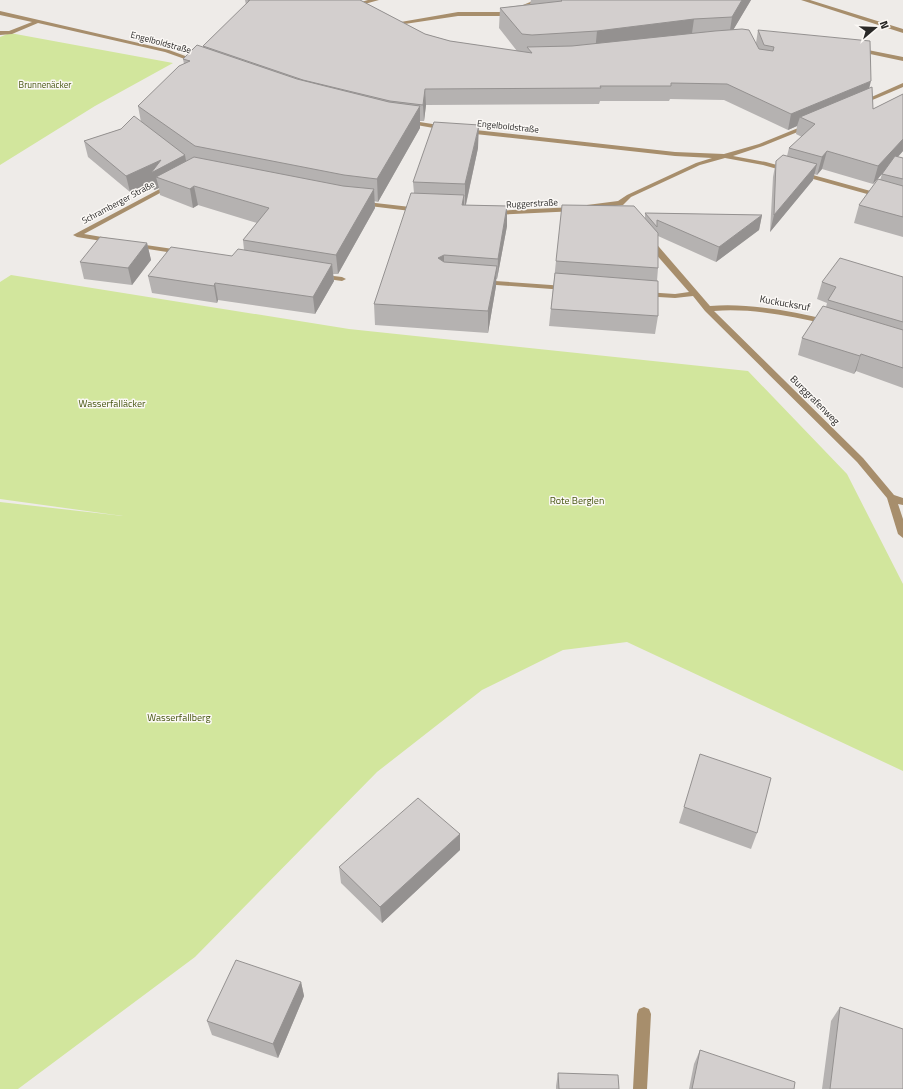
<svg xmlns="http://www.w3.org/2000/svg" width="903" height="1089" viewBox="0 0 903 1089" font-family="'Titillium Web',sans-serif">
<rect width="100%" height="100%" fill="#eeebe8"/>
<!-- green -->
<path fill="#d2e69d" d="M10,33l163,30 -78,43 -95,59v-128z
M11,275l338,54 399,42 99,103 56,110v187l-276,-129 -64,8 -81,40 -105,82 -182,185 -177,132h-18v-587l123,14 -123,-17v-217z"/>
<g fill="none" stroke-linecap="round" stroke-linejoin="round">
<!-- minor -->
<path fill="#a78e6c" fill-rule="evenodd" d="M368,0h11l-18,5 -3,-2z
M535,0h7l-35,16h-49l-60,9 -3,-2 63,-11h48z
M801,0h9l93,29v4z
M0,11l169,39 30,11 -3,2 -31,-11 -127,-29 -26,11 -12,1v-4h9l23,-9 -32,-7z
M858,48l45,9v4l-47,-10v-2z
M903,83v4l-40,17 -5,-1z
M407,120l38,6 3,2 -3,2 -40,-7 -1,-1z
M808,124l2,1v2l-47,19 -30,10 33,6 137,38v4l-140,-39 -38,-7 -25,7 -69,32 -8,8 -33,4h-3v-4l31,-4 9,-6 69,-32 16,-5 -37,-2 -209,-23 -3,-2 3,-2 209,23 49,2 35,-10z
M171,183l3,2 -1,1 -89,48 30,5v4l-37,-6 -4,-2z
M358,201l61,7 4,2 -4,2 -58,-7 -4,-2z
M574,207l4,2 -1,2 -83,4 -4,-2 4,-2z
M647,240h6l57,66c40,-3 80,5 119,14l1,2 -4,2c-37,-8 -74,-16 -112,-13l149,147 31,37 9,3v7l-5,-1 5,15v19l-5,-4 -11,-36 -30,-36 -152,-151 -12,-15 -18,2 -33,-2 -1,-2 4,-2 30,2 14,-2 -42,-48z
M132,243l48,7 4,2 -4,2 -45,-7h-3z
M317,274l25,3 4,2 -4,2 -22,-3h-3z
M480,280l85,6 4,2 -4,2 -82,-6 -4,-2z
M644,1007l5,2 2,5 -4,75h-14l4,-75 2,-5z"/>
</g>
<!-- wall -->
<path fill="#b5b2b1" d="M245,0h115l65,34 25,7 67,10 -18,-23 1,-20 30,-4 1,-4h220l-18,30 23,13 2,-13 111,58 4,21 30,-15v57l-5,6 5,1v79l-49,-14 5,-18 21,-25 2,-6 -9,10 -51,-15 -5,6 -3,-1 -1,6 -43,52 3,-55 3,-16 11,-5 2,-8 13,-11 -6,-3 1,-8 -9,4 -64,-30 -54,-1 -1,2h-69l-1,3 -173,1 -2,16h-4v7l-42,74 -4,-1 1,7 -37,66h-5l1,7 -19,33 -97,-14 -1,3 -65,-10 -4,-17 84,-20 12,-6 -1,-10 14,-17 -59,-18 -5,3 -33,-13 -1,-7 -5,2 -1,-8 -23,10 -42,-35 -4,-16 37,-12 20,-7 -3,-16 46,-42 -1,-5 20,-12v-1l43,-41z
M478,148l-12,57 41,1v20l-10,53h-1v7l-8,47 -113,-8 -1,-21 40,-111 -1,-11z
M645,213l117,2 -3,15 -43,32 -58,-26v32l-1,13 1,35 -3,18 -106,-8 7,-65 89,-43z
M147,243l4,17 -19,25 -48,-6 -4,-17z
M903,277v111l-47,-17 -2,3 -56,-19 4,-17 24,-31 1,-4 -10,-4 5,-17z
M684,807l73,26 -6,16 -72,-26z
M460,834v16l-78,73 -41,-40 -2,-16z
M301,982l3,14 -26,62 -66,-23 -5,-14z
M840,1007l63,82h-81l9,-68z
M700,1050l94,39h-105l5,-25z
M558,1073l61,16h-63v-3z"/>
<!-- shaded-wall -->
<path fill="#949190" d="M742,0h9l-22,37 3,-20z
M694,19l-3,21 -96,12 2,-21z
M871,81l-4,16 -67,20 -3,9 -9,4 3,-16z
M425,89l1,16 -2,16 -1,-16z
M420,106v22l-42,74 -1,-23z
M479,125l-1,23 -13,60v-24z
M903,139v12l-30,33 5,-18z
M827,151l-5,18 -5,6 5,-18z
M185,155l3,17 -32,5 3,11 -5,2 -1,-8 -23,10 -4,-16 35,-16z
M817,164l-4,16 -43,52 4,-17z
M194,186l4,19 -5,3 -3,-19z
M374,189l1,19 -37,66 -2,-19z
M464,195v20l-2,-10z
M507,206v20l-10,53 1,-20z
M762,215l-3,15 -43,32 3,-15z
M147,243l4,17 -19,25 -4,-17z
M444,255v21l-6,-18z
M332,264l2,17 -19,33 -2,-17z
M497,266l-1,20 -8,47v-22z
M215,283l3,17 -1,3 -3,-17z
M861,354l-5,17 -2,3 6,-18z
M460,834v16l-78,73 -2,-16z
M301,982l3,14 -26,62 -5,-14z"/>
<!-- building -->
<path fill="#d3cfce" stroke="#949190" d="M248,0h112l65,34 25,7 82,12 -5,-6 45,-1 143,-15 27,-2 7,1 10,19 14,2 1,-4 -10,-2 -6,-15 112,11 1,40 -80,33 -64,-30 -56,-1v3h-71l1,2 -176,1 -2,16 -33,-4 -87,-21 -100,-34 47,-46z
M561,0h181l-10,17 -38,2 -97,12 -65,4 -10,-1 -22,-26 62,-7z
M197,45l100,34 92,23 31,4 -43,73 -33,-4 -149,-29 -57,-40 41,-40 11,-5 -7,-2z
M872,87l1,22 30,-15v45l-25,27 -51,-15 -5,6 -33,-9 26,-24 -15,-7z
M134,116l51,39 -34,18 10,-13 -35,16 -42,-35 37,-12z
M434,122l45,3 -14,59 -52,-2z
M783,155l34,9 -43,51 2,-54z
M895,156l8,2v21l-21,-5z
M194,157l149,29 31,3 -38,66 -93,-15 26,-32 -75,-22 -4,3 -34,-12z
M878,179l25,7v31l-44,-12z
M411,193l53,2 -2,10 45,1 -9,53 -54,-4 -6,3 6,4 53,4 -9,45 -114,-7z
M562,205l72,1 24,27v35l-102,-7z
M645,213l117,2 -43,32 -62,-27v7z
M100,237l47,6 -19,25 -48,-6z
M171,247l61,9 6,-7 94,15 -19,33 -98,-14 -1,3 -66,-10z
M840,258l63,19v45l-75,-22 8,-13 -14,-5z
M555,273l103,8v35l-107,-7z
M823,306l80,24v38l-42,-14 -1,2 -58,-18z
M700,754l71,24 -14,55 -73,-26z
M418,798l42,36 -80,73 -41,-40z
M236,960l65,22 -28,62 -66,-23z
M840,1007l63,22v60h-73z
M700,1050l95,32 -1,7h-102z
M558,1073l60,2 1,14h-60z"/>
<g text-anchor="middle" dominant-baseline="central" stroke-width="3" stroke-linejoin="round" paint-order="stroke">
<!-- far-street labels -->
<g font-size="9" fill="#282726" stroke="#fbf8f5">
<text transform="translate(161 42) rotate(15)">Engelboldstraße</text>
<text transform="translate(508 126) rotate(6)">Engelboldstraße</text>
<text transform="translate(118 202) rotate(-28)">Schramberger Straße</text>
<text transform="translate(532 203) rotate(-3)">Ruggerstraße</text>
</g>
<!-- far-park labels -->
<g font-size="9" fill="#465510" stroke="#fbf8f5">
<text x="45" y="84">Brunnenäcker</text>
</g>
<!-- street labels -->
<g font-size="10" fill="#282726" stroke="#fbf8f5">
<text transform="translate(785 303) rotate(10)">Kuckucksruf</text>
<text transform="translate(815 400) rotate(45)">Burggrafenweg</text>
</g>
<!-- park labels -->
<g font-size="10" fill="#465510" stroke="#fbf8f5">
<text x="112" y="403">Wasserfalläcker</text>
<text x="577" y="500">Rote Berglen</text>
<text x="179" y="717">Wasserfallberg</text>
</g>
</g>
<!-- north arrow -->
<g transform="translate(875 28) rotate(71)" stroke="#fbf8f5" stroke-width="3" paint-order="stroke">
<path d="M0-3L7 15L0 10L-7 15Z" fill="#282726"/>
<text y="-6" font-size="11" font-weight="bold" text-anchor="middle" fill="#282726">N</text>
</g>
</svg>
